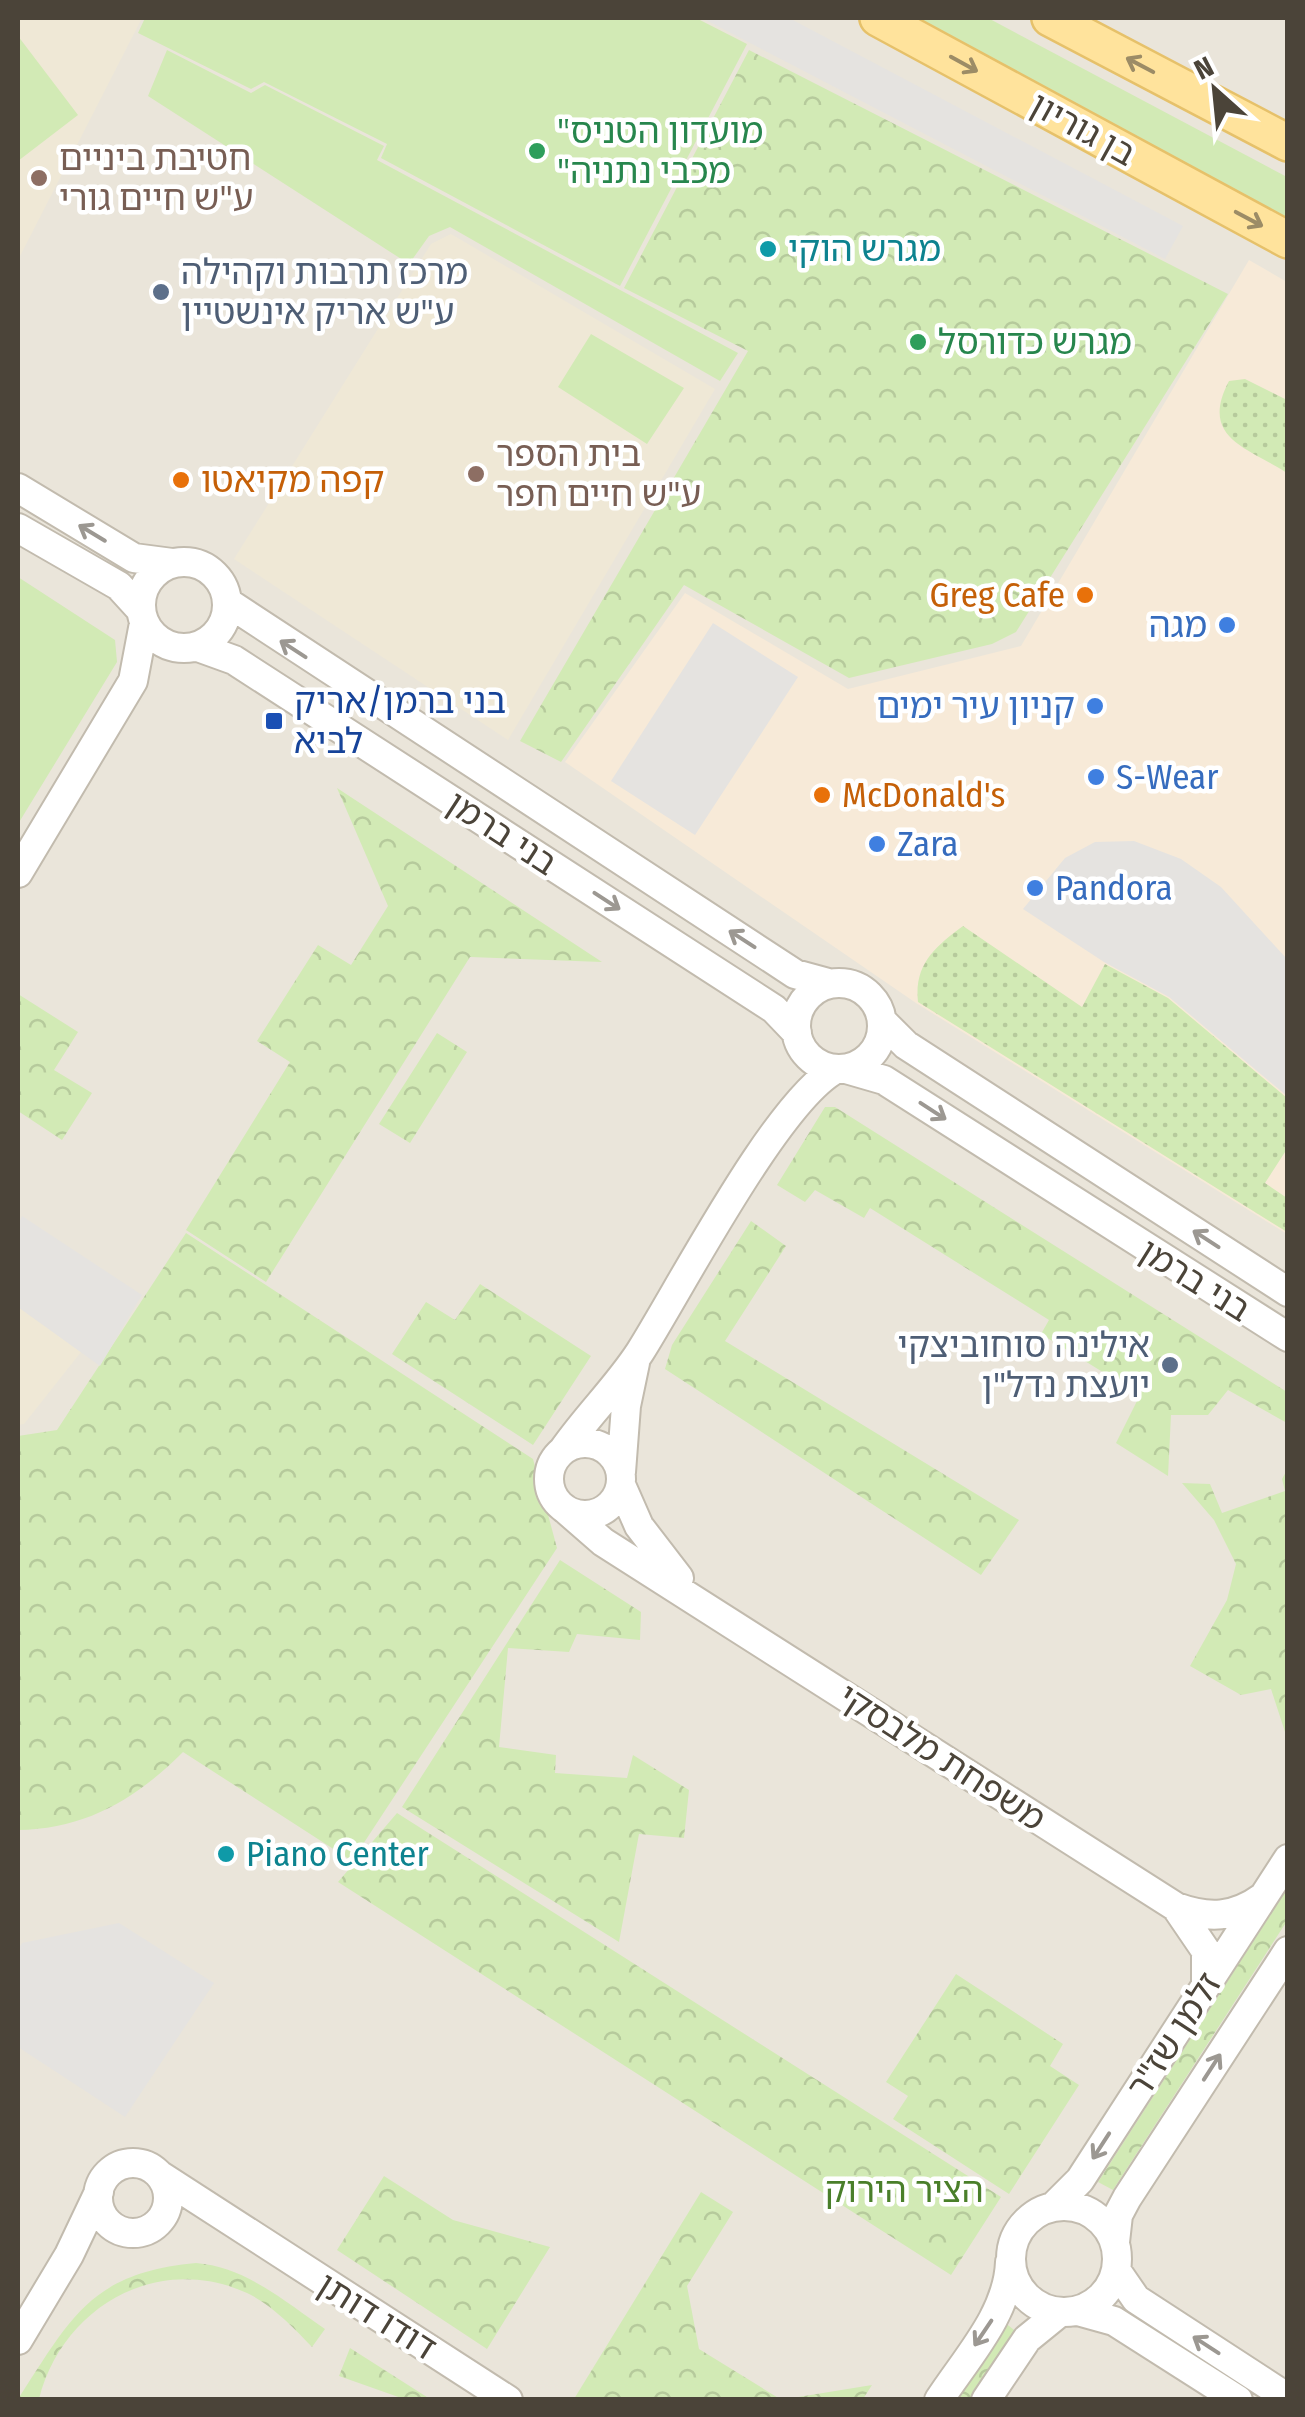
<svg xmlns="http://www.w3.org/2000/svg" width="1305" height="2417" viewBox="0 0 1305 2417" font-family="'Fira Sans Condensed','Noto Sans Hebrew',sans-serif">
<defs>
<pattern id="park-crowns" width="20" height="18" patternUnits="userSpaceOnUse" patternTransform="scale(2.5)"><rect width="20" height="18" fill="#d2eab5"/><path d="M2 6a3 3 0 1 1 6 0M12 15a3 3 0 1 1 6 0" fill="none" stroke="#b6ca9c"/></pattern>
<pattern id="garden-dots" width="8" height="8" patternUnits="userSpaceOnUse" patternTransform="scale(2.5)"><rect width="8" height="8" fill="#d2eab5"/><path d="M2 2h.1M6 6h.1" fill="none" stroke="#b6ca9c" stroke-width="1.8" stroke-linecap="round"/></pattern>
</defs>
<rect width="100%" height="100%" fill="#f6f3ec"/>
<!-- residential -->
<path fill="#eae5da" d="M18,18h1269v2381h-1269z"/>
<!-- commercial -->
<path fill="#f7ead8" d="M1249,260l38,22v952l-371,-231 -351,-241 120,-169 163,96 173,-43z"/>
<!-- education -->
<path fill="#efe8d6" d="M18,18h124l-124,242z
M451,234l264,155 -207,351 -274,-181 197,-315z
M18,1307l63,45 -57,72 -6,1z"/>
<!-- grass -->
<path fill="#d2eab5" d="M145,18h551l51,26 -127,242 -239,-128 6,-14 -123,-62 -13,7 -113,-56z
M902,18h86l299,159v43z
M18,36l60,79 -60,46z
M167,50l84,43 14,-8 119,61 -7,14 361,193 -18,28 -270,-154 -21,9 -20,28 -261,-168z
M591,334l93,54 -37,56 -89,-57z
M18,577l97,63 2,22 -99,162z"/>
<!-- park -->
<path fill="url(#park-crowns)" d="M749,50l479,244 -212,338 -24,12 -143,34 -165,-93 -123,177 -41,-21 228,-390 -124,-63z
M337,788l265,174 -132,-5 -204,325 -80,-52 104,-168 -33,-21 61,-96 33,20 37,-59z
M18,994l60,38 -24,38 38,23 -30,47 -44,-29z
M437,1033l30,19 -57,91 -31,-19z
M825,1107h10l452,285v31l-59,-33 -20,25h-37l-3,61 -52,-33 24,-48 -99,-61 8,-14 -179,-112 -6,10 -49,-28 -10,12 -28,-17z
M751,1221l35,25 -61,95 294,179 -38,55 -316,-206 7,-24z
M186,1233l347,226 24,89 -205,313 -169,-109c-47,47 -97,77 -165,78v-394l39,-6z
M480,1284l111,72 -58,89 -141,-91 34,-52 29,18z
M1287,1470v268l-16,-49 -30,6 -51,-29 37,-66 9,-36 -22,-44 -32,-37 28,1 12,29 63,-22 -3,-12z
M560,1560l81,52 -1,28 -63,-6 -8,18 -61,-4 -9,99 57,8 -1,18 72,5 6,-23 56,35 -5,48 -45,-4 -20,108 -217,-135z
M397,1813l604,384 -50,78 -613,-393z
M1287,1889v32l-174,269 -15,-8z
M956,1974l107,70 -13,22 29,19 -70,109 -116,-75 15,-23 -22,-14z
M384,2176l69,44 97,27 -63,102 -150,-99z
M701,2192l32,20 -46,74 12,63 81,50h-206z
M196,2263c50,4 88,38 129,66l-13,18c-19,-20 -40,-42 -65,-54 -91,-41 -185,15 -208,106h-21c53,-81 72,-126 178,-136z
M1004,2322l14,11 -45,66 -21,1z
M350,2348l80,51h-26l-65,-23z
M872,2385l-9,14h-77z"/>
<!-- garden -->
<path fill="url(#garden-dots)" d="M1245,379l42,21v73c-40,-26 -88,-35 -58,-92z
M963,926l119,81 23,-43 63,34 119,100v51l-22,34 22,15v34l-369,-230c-4,-38 17,-55 45,-76z"/>
<!-- parking -->
<path fill="#e5e3e0" d="M702,18h87l394,208 -18,33z
M713,623l85,54 -103,158 -84,-54z
M1134,841l47,18 40,28 66,72v137l-118,-99 -65,-35 -81,-53 42,-51 30,-16z
M22,1216l120,79 -42,71 -82,-59v-83z
M119,1923l95,60 -89,134 -107,-70v-97l4,-7z"/>
<g fill="none" stroke-linecap="round" stroke-linejoin="round">
<defs>
<path id="minor" d="M18,488l116,70 38,5
M18,528l101,58 21,23
M141 605a43 43 0 1 1 86 0a43 43 0 1 1-86 0Z
M227,602l568,372 33,9
M198,647l36,13 540,349 23,24
M18,873l115,-192 11,-58
M796 1026a43 43 0 1 1 86 0a43 43 0 1 1-86 0Z
M883,1022l23,23 382,247
M846,1069l38,11 404,257
M549 1479a36 36 0 1 1 72 0a36 36 0 1 1-72 0Z
M564,1449c23,-33 54,-63 76,-97 41,-65 137,-251 196,-283
M621,1472l5,-66 9,-43
M621,1485l18,41 40,52
M564,1508l39,34 573,365c33,12 58,11 87,-10
M1176,1907l30,44v33
M98 2198a35 35 0 1 1 70 0a35 35 0 1 1-70 0Z
M161,2176l347,224
M1011 2259a53 53 0 1 1 106 0a53 53 0 1 1-106 0Z
M1054,2206l26,-26 208,-321
M1115,2242l3,-27 9,-17 161,-247
M1116,2270l20,29 152,99
M1078,2311l36,10 124,79
M18,2340l51,-85 30,-63
M939,2400c28,-43 69,-86 71,-138
M986,2400l41,-61 32,-26"/>
<path id="major" d="M878,18l410,222
M1050,18l238,125"/>
</defs>
<!-- minor casing -->
<use href="#minor" stroke="#c2bbae" stroke-width="32"/>
<!-- major casing -->
<use href="#major" stroke="#e6c16a" stroke-width="40"/>
<!-- minor -->
<use href="#minor" stroke="#fff" stroke-width="28"/>
<!-- major -->
<use href="#major" stroke="#ffe39c" stroke-width="35"/>
</g>
<!-- one-way arrows -->
<defs><path id="oneway-shaft" d="M-6 0H5M1.5-3L5.5 0L1.5 3" fill="none" stroke-width="1.6" stroke-linecap="round" stroke-linejoin="round" transform="scale(2.5)"/></defs>
<g stroke="#9c8c66">
<use href="#oneway-shaft" transform="translate(964 64) rotate(29)"/>
<use href="#oneway-shaft" transform="translate(1140 65) rotate(-152)"/>
<use href="#oneway-shaft" transform="translate(1249 219) rotate(28)"/>
</g>
<g stroke="#9c9892">
<use href="#oneway-shaft" transform="translate(92 533) rotate(-149)"/>
<use href="#oneway-shaft" transform="translate(293 649) rotate(-147)"/>
<use href="#oneway-shaft" transform="translate(607 901) rotate(33)"/>
<use href="#oneway-shaft" transform="translate(742 939) rotate(-147)"/>
<use href="#oneway-shaft" transform="translate(933 1111) rotate(33)"/>
<use href="#oneway-shaft" transform="translate(1206 1239) rotate(-147)"/>
<use href="#oneway-shaft" transform="translate(1212 2067) rotate(-57)"/>
<use href="#oneway-shaft" transform="translate(1101 2146) rotate(123)"/>
<use href="#oneway-shaft" transform="translate(983 2333) rotate(124)"/>
<use href="#oneway-shaft" transform="translate(1206 2345) rotate(-147)"/>
</g>
<!-- markers -->
<g fill="#2e9e5b" stroke="#fff" stroke-width="4">
<circle cx="537" cy="151" r="10"/>
<circle cx="918" cy="342" r="10"/>
</g>
<g fill="#8d6e63" stroke="#fff" stroke-width="4">
<circle cx="39" cy="178" r="10"/>
<circle cx="476" cy="474" r="10"/>
</g>
<g fill="#0f9aa8" stroke="#fff" stroke-width="4">
<circle cx="768" cy="249" r="10"/>
<circle cx="226" cy="1854" r="10"/>
</g>
<g fill="#5c6f8a" stroke="#fff" stroke-width="4">
<circle cx="161" cy="292" r="10"/>
<circle cx="1170" cy="1365" r="10"/>
</g>
<g fill="#e8710a" stroke="#fff" stroke-width="4">
<circle cx="181" cy="480" r="10"/>
<circle cx="1085" cy="595" r="10"/>
<circle cx="822" cy="795" r="10"/>
</g>
<g fill="#3f7fe0" stroke="#fff" stroke-width="4">
<circle cx="1227" cy="625" r="10"/>
<circle cx="1095" cy="706" r="10"/>
<circle cx="1096" cy="777" r="10"/>
<circle cx="877" cy="844" r="10"/>
<circle cx="1035" cy="888" r="10"/>
</g>
<rect fill="#1a4fb4" stroke="#fff" stroke-width="4" x="264" y="711" width="20" height="20" rx="5"/>
<g text-anchor="middle" dominant-baseline="central" stroke-width="9" stroke-linejoin="round" paint-order="stroke">
<!-- street labels -->
<g font-size="35" fill="#4b4439" stroke="#fff">
<text transform="translate(1083 129) rotate(29)">בן גוריון</text>
<text transform="translate(502 833) rotate(33)">בני ברמן</text>
<text transform="translate(1195 1280) rotate(32)">בני ברמן</text>
<text transform="translate(942 1757) rotate(33)">משפחת מלבסקי</text>
<text transform="translate(1174 2035) rotate(-57)">זלמן שז"ר</text>
<text transform="translate(377 2316) rotate(32)">דודו דותן</text>
</g>
<!-- leisure labels -->
<g font-size="35" fill="#27864d" stroke="#fff" text-anchor="start">
<text x="557" y="131">"מועדון הטניס<tspan x="557" dy="40">"מכבי נתניה</tspan></text>
<text x="938" y="342">מגרש כדורסל</text>
</g>
<!-- education labels -->
<g font-size="35" fill="#785e54" stroke="#fff" text-anchor="start">
<text x="59" y="158">חטיבת ביניים<tspan x="59" dy="40">ע"ש חיים גורי</tspan></text>
<text x="496" y="454">בית הספר<tspan x="496" dy="40">ע"ש חיים חפר</tspan></text>
</g>
<!-- culture labels -->
<g font-size="35" fill="#0d838f" stroke="#fff" text-anchor="start">
<text x="788" y="249">מגרש הוקי</text>
<text x="246" y="1854">Piano Center</text>
</g>
<!-- service labels -->
<g font-size="35" fill="#4e5e75" stroke="#fff" text-anchor="start">
<text x="181" y="272">מרכז תרבות וקהילה<tspan x="181" dy="40">ע"ש אריק אינשטיין</tspan></text>
<text x="1150" y="1345" text-anchor="end">אילינה סוחוביצקי<tspan x="1150" dy="40">יועצת נדל"ן</tspan></text>
</g>
<!-- food labels -->
<g font-size="35" fill="#c56008" stroke="#fff" text-anchor="start">
<text x="201" y="480">קפה מקיאטו</text>
<text x="1065" y="595" text-anchor="end">Greg Cafe</text>
<text x="842" y="795">McDonald's</text>
</g>
<!-- shop labels -->
<g font-size="35" fill="#366cbe" stroke="#fff" text-anchor="start">
<text x="1207" y="625" text-anchor="end">מגה</text>
<text x="1075" y="706" text-anchor="end">קניון עיר ימים</text>
<text x="1116" y="777">S-Wear</text>
<text x="897" y="844">Zara</text>
<text x="1055" y="888">Pandora</text>
</g>
<!-- transit labels -->
<g font-size="35" fill="#164399" stroke="#fff" text-anchor="start">
<text x="294" y="701">בני ברמן/אריק<tspan x="294" dy="40">לביא</tspan></text>
</g>
<!-- park labels -->
<g font-size="35" fill="#4a7f2a" stroke="#fff">
<text x="904" y="2190">הציר הירוק</text>
</g>
</g>
<!-- border -->
<rect width="1305" height="2417" fill="none" stroke="#4b4439" stroke-width="40"/>
<!-- north arrow -->
<g transform="translate(1215 90) rotate(333)" stroke="#ffffff" stroke-width="8" paint-order="stroke">
<path d="M0-8L18 38L0 25L-18 38Z" fill="#4b4439"/>
<text y="-15" font-size="28" font-weight="bold" text-anchor="middle" fill="#4b4439">N</text>
</g>
</svg>
